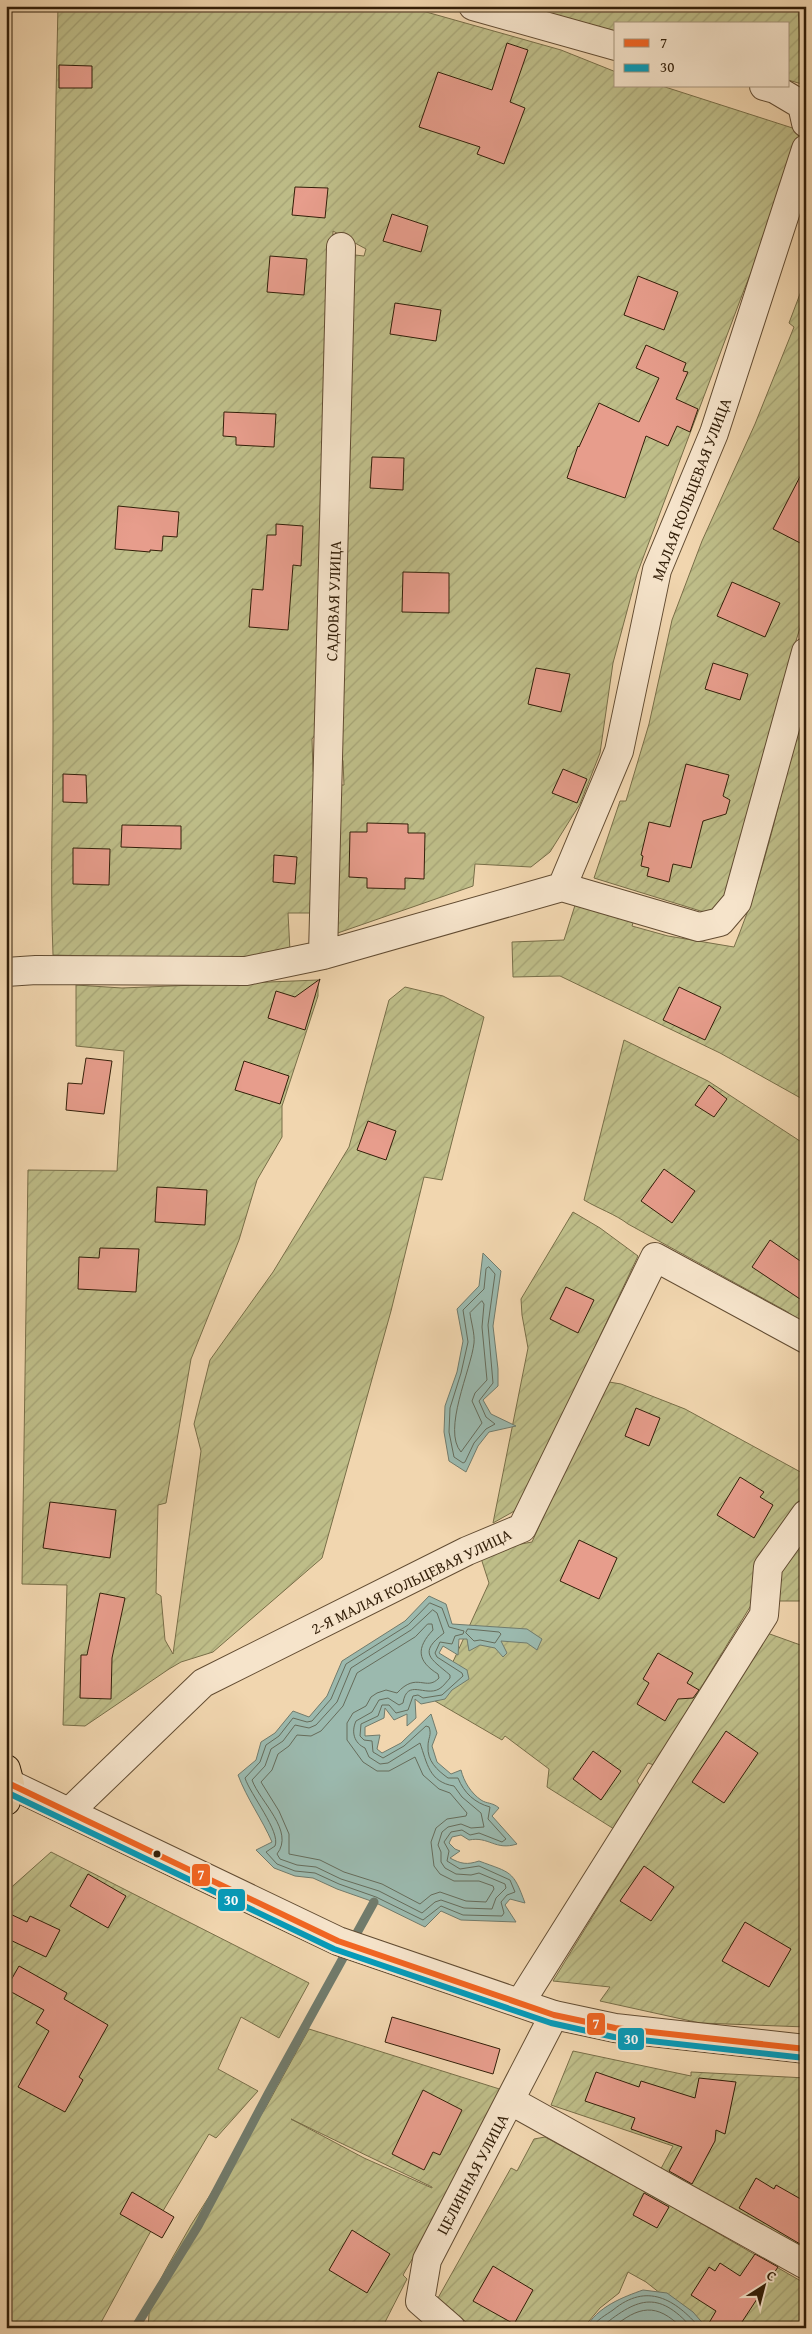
<svg xmlns="http://www.w3.org/2000/svg" width="812" height="2334" viewBox="0 0 812 2334" font-family="'Gentium Book Plus',serif">
<defs>
<pattern id="garden-furrows" width="10" height="10" patternUnits="userSpaceOnUse" patternTransform="scale(1.25)"><rect width="10" height="10" fill="#bebd88"/><path d="M-1 1l2-2M0 10L10 0M9 11l2-2" fill="none" stroke="#a4a274"/></pattern>
</defs>
<rect width="100%" height="100%" fill="#f1d6af"/>
<filter id="stains"><feTurbulence type="fractalNoise" baseFrequency=".004" numOctaves="4"/><feColorMatrix values="0 0 0 0 .2 0 0 0 0 .09 0 0 0 0 .02 0 0 0 .5 -.17"/></filter>
<radialGradient id="worn" r=".72"><stop offset=".6" stop-color="#630" stop-opacity="0"/><stop offset="1" stop-color="#630" stop-opacity=".3"/></radialGradient>
<!-- garden -->
<path fill="url(#garden-furrows)" stroke="#786e48" fill-rule="evenodd" d="M58,6h347l156,44 55,22v14h46l143,46v9l-61,149 -107,284 -24,89 -13,90 -20,51 -30,48 -19,15 -56,-3 -2,22 -141,49 4,-150h8l-1,-24 -8,-19 17,-469 3,-18 9,1 2,-7 -33,-18 -11,495 -10,13 1,32 1,3 6,1 -7,138h-25l2,38 -45,9 -192,-5c-3,-76 0,-152 0,-229 -1,-240 -1,-480 5,-720z
M502,6h296l4,78 -14,-4v-56h-172v16z
M806,278v331l-17,54 -53,216 -20,32 -9,2 -113,-35 26,-77h6l23,-77 23,-104 30,-79 53,-117 39,-97 -5,-4z
M806,684v417l-86,-48 -160,-77 -47,1 -1,-35 52,-2 13,-41 57,21 -2,6 36,10 66,11c35,-85 52,-174 72,-263z
M318,980v16l-36,110v31l-25,43 -18,60 -48,119 -25,144 -8,2 -2,88 5,3 4,44 8,14 28,-203 -7,-27 16,-64 63,-88 76,-125 40,-147 16,-13 38,9 41,21 -42,163 -18,-3 -33,134 -69,247 -109,94 -32,10 -12,7 -84,57 -22,-1 4,-140 -45,-1 6,-414 89,1 7,-120 -48,-5v-61l46,3z
M624,1040l84,41 98,64v180l-20,-14 -158,-87c-13,-10 -29,-15 -44,-24z
M573,1212l27,16 38,28 -120,253 -25,14 35,-175 -6,-33 -1,-16z
M609,1382l12,2 64,25 121,66v20l-51,72 -2,35 -99,163 -6,-2 -11,18 4,6 -27,42 -67,-42 2,-18 -44,-33 -3,4 -67,-39 54,-118 -10,-31 53,-10 68,-151z
M806,1529v72h-32l6,-36z
M767,1633l39,14v380l-106,-4 -100,-22 10,-14 -57,-6z
M51,1852l258,131 -30,55 -38,-21 -23,52 40,22 -42,47 -7,-4 -61,102 -50,92h-92v-436z
M309,2029l200,63 -106,183 4,4 -25,49h-234l2,-28 16,-31 25,-44 75,-118zM291,2119l141,68v1l-68,-30z
M573,2051l118,25v-4l115,6v177l-150,-77 17,-32 -122,-41z
M545,2137l124,68 137,79v44h-102l-58,-46 -18,-10 -9,21 -19,15 -17,20h-110l-35,-30 73,-130 6,3 17,-32z"/>
<!-- water -->
<path fill="#9bb9ae" stroke="#717b6c" d="M483,1253l18,18 -8,55 5,43v17l-15,14 8,14 25,12 -27,6 -11,14 -12,26 -17,-11 -5,-29 1,-26 12,-34 6,-31 -6,-32 22,-23z
M429,1596l17,8 6,20 75,5 15,10 -5,11 -10,-7 -26,-2 6,12 -4,4 -8,-9 -15,-3 -11,6 -2,-12h-8l-1,16 -15,-9 -4,7 28,17 2,9 -17,11 -7,9 -24,5 -6,-5 1,19 -9,8v-12l-13,6 -9,-12 -1,10 -19,9v9l15,-1 -3,14 5,4 19,-10 30,-29 6,19 -5,13 5,16 14,12 10,-4c3,12 10,23 20,30 6,4 11,2 18,8l-7,8 25,28c-22,7 -28,-8 -48,-4l-8,-5 -9,2 -3,6 6,6 5,2 -10,7c11,6 17,7 29,3 32,12 34,9 46,42l-15,-4 -5,6 11,17 -55,-2 -20,-9 -16,16 -51,-25 -37,-13 -24,-11 -18,-2 -21,-8 -18,-18 16,-8c-10,-23 -25,-43 -34,-67l18,-15 5,-18 14,-9 18,-22 16,6 18,-21 15,-35 63,-40z
M643,2290l24,3 26,19 14,16h-121c11,-21 37,-31 57,-38z"/>
<g fill="none" stroke-linecap="round" stroke-linejoin="round">
<!-- shore -->
<path stroke="#666c5b" stroke-width="1" d="M489,1267l6,7 -7,51 5,58 -14,18 7,16 9,7 -9,5 -12,14 -9,19 -2,1 -9,-6 -5,-25 1,-24 11,-35 7,-31 -5,-32 21,-21 2,-20z
M482,1301l2,3 -2,23 5,53 -12,13 -3,8 10,22 -21,29c-19,-22 10,-82 13,-109 1,-9 -3,-21 -4,-30z
M430,1603l12,5 7,19 15,4 -1,3 -8,2 -3,8 -12,-2 -5,11 2,4 25,16 1,3 -21,19 -19,3 -5,-3 -5,1 -5,14 -12,3 -7,-8h-7l-4,11 -17,8 -1,12 4,4 8,1 1,11 10,6 21,-12 22,-20 3,1c3,8 -1,11 -1,19 -1,15 9,24 20,32h10c6,15 17,25 32,29l-2,12 18,20 -4,3 -23,-9 -9,2 -8,-5 -11,2 -7,10 5,9 -2,10 13,8 19,-3 31,14 5,12 -8,3 -6,7 3,11 -2,3 -39,-1 -22,-9 -18,14 -47,-23 -37,-13 -24,-11 -20,-2 -18,-7 -11,-12 9,-6c6,-14 -25,-52 -30,-68l15,-16 6,-17 13,-9 14,-18 14,4 5,-1 19,-22 15,-35 62,-39z
M433,1610l4,3 7,20c-26,20 -14,25 6,42v3c-3,3 -7,9 -11,11 -14,8 -32,-11 -36,14l-4,2 -11,-7 -9,2 -7,12 -16,9c-5,11 -2,22 9,27l4,9 11,7 8,-1 32,-20c7,20 9,39 34,43l8,11 19,16 3,14 -13,1 -10,-4 -13,3 -6,5 -4,13 3,7v10l4,6 11,6 15,1 8,-2 26,11 1,4 -10,10 -4,11 -28,-1 -23,-8 -6,2 -13,11 -43,-22 -38,-12 -25,-12 -19,-2 -17,-6 -3,-5c18,-23 -17,-52 -25,-74l13,-14 6,-17 12,-8 12,-16 14,3 7,-3 21,-23 14,-34 60,-38z
M428,1624h4l1,6c-17,18 -16,31 5,44l1,4c-13,14 -22,-7 -42,15l-11,-3 -9,3 -6,4 -5,9 -13,7 -6,10v17l16,22 14,9h12l26,-14 8,18 16,14 11,4 17,20 -1,3 -19,3 -11,9 -5,14 3,24 6,8 14,7h25l14,5 1,3 -8,13 -20,-1 -26,-9 -9,3 -11,9 -38,-20 -38,-12 -24,-12 -31,-6v-20l-10,-23 -18,-29 11,-12 6,-16 11,-8 8,-11 14,1 10,-5 22,-25 14,-33 58,-36z
M468,1629l31,3 2,2 -6,9 -15,-3 -6,1 -8,-8z
M592,2328c4,-8 14,-13 21,-18 34,-28 62,-11 87,18
M600,2328c36,-29 57,-40 92,0
M612,2328c27,-22 44,-26 70,0"/>
<!-- stream -->
<path stroke="#717b6c" stroke-width="9" d="M135,2328l63,-102 71,-134 105,-190"/>
</g>
<!-- building -->
<path fill="#e79d8c" stroke="#321e08" d="M507,43l21,7 -18,52 15,6 -21,56 -27,-10 3,-7 -61,-20 19,-55 54,18z
M59,65l33,1v22h-33z
M295,187l33,1 -3,30 -33,-3z
M392,214l36,12 -7,26 -38,-11z
M270,256l37,3 -3,36 -37,-3z
M638,276l40,16 -14,38 -40,-15z
M395,303l46,7 -5,31 -46,-7z
M646,345l40,18 -3,8 5,1 -12,27 22,10 -8,23 -13,-6 -9,20 -22,-10 -21,62 -58,-20 11,-32 1,1 20,-44 40,19 20,-44 -23,-10z
M224,412l52,2 -2,33 -38,-2v-8l-13,-1z
M372,457l32,1 -1,32 -33,-2z
M806,465v81l-33,-17z
M118,506l61,6 -2,25 -14,-1 -1,15 -12,-1v2l-35,-3z
M276,524l27,2 -2,40 -8,-1 -5,65 -39,-3 3,-38 11,1 4,-55h9z
M403,572l46,1v40l-47,-1z
M732,582l48,21 -15,34 -48,-21z
M713,663l35,11 -8,26 -35,-11z
M536,668l34,6 -9,38 -33,-8z
M686,764l43,11 -6,21 7,4 -4,14 -23,7 -12,47 -18,-4 -4,18 -22,-6 2,-8 -8,-2 2,-10 -2,-1 8,-33 21,5z
M563,769l24,10 -10,24 -25,-10z
M63,774l23,1 1,28 -24,-1z
M367,823l41,1v9h17l-1,46 -19,-1v11l-38,-1v-10l-18,-1 1,-45h17z
M122,825l59,1v23l-60,-2z
M73,848l37,1 -1,36 -36,-1z
M274,855l23,2 -2,27 -22,-2z
M320,979l-15,51 -37,-12 8,-27 19,6z
M679,987l42,20 -16,33 -42,-20z
M86,1058l26,3 -8,53 -38,-4 2,-27 14,1z
M244,1061l45,15 -9,28 -45,-14z
M709,1085l18,14 -13,18 -19,-12z
M368,1121l28,10 -10,29 -29,-10z
M664,1169l31,22 -23,32 -31,-22z
M157,1187l50,3 -2,35 -50,-3z
M770,1240l36,25v38l-54,-36z
M100,1248l39,1 -3,43 -58,-3 1,-32 20,1z
M566,1287l28,13 -16,33 -28,-14z
M636,1408l24,10 -11,28 -24,-10z
M740,1477l24,15 -4,5 13,8 -19,33 -37,-23z
M50,1502l66,8 -6,48 -67,-10z
M579,1540l38,18 -18,41 -39,-18z
M100,1593l25,5 -13,60 -1,41 -31,-1 1,-43h6z
M658,1653l35,20 -6,10 12,7 -6,8 -15,1 -13,22 -28,-17 12,-21 -6,-4z
M726,1731l32,22 -34,50 -32,-21z
M593,1751l28,20 -20,29 -28,-21z
M644,1866l30,21 -23,34 -31,-20z
M88,1874l38,22 -18,32 -38,-22z
M6,1912l21,10 3,-6 30,14 -14,27 -40,-19z
M745,1922l46,27 -22,38 -47,-26z
M19,1966l48,27 -3,6 44,26 -29,52 4,3 -18,32 -47,-25 31,-56 -13,-8 8,-13 -38,-21z
M392,2017l108,32 -7,25 -108,-32z
M596,2072l43,15 2,-6 54,17 4,-20 37,4 -11,52 -9,-4 -1,11 -23,43 -23,-13 13,-24 -51,-18 4,-11 -50,-17z
M423,2090l39,20 -22,45 -7,-3 -9,18 -32,-16z
M756,2178l18,11 2,-4 30,17v31l-6,11 -61,-36z
M132,2192l42,25 -12,21 -42,-24z
M644,2193l25,14 -12,21 -24,-13z
M352,2230l38,24 -23,39 -38,-23z
M755,2254l23,13 -40,61h-32l10,-17 -25,-16 18,-28 6,4 5,-8 20,13z
M493,2266l40,24 -19,34 -41,-23z"/>
<g fill="none" stroke-linecap="round" stroke-linejoin="round">
<defs>
<path id="minor" d="M473,6l143,40
M764,86l11,3 27,16 4,18
M562,887l57,-136 38,-181 57,-137 92,-284
M323,955l18,-708
M6,972l30,-2 210,1 77,-16 239,-68 137,40 21,-5 17,-20 69,-250
M69,1812l134,-129 264,-132 55,-23 133,-271 151,82
M520,2003l244,-388 4,-48 38,-53
M511,2101l295,164
M451,2328l-31,-27 7,-41 127,-245"/>
<path id="tertiary" d="M10,1784l328,157 216,74 61,13 191,21"/>
<path id="primary" d="M6,1769l4,15 -4,17"/>
</defs>
<!-- minor casing -->
<use href="#minor" stroke="#624c32" stroke-width="30"/>
<!-- tertiary casing -->
<use href="#tertiary" stroke="#624c32" stroke-width="30"/>
<!-- primary casing -->
<use href="#primary" stroke="#321e08" stroke-width="30"/>
<!-- minor -->
<use href="#minor" stroke="#f6e4cb" stroke-width="28"/>
<!-- tertiary -->
<use href="#tertiary" stroke="#f6e4cb" stroke-width="28"/>
<!-- primary -->
<use href="#primary" stroke="#f1d6af" stroke-width="28"/>
<defs>
<path id="bus-1" d="M10,1784l328,157 216,74 61,13 191,21"/>
<path id="bus-2" d="M6,1792l328,157 217,74 63,14 191,21"/>
</defs>
<!-- bus-1 casing -->
<use href="#bus-1" stroke="#f6e4cb" stroke-width="10"/>
<!-- bus-2 casing -->
<use href="#bus-2" stroke="#f6e4cb" stroke-width="10"/>
<!-- bus-1 -->
<use href="#bus-1" stroke="#f26522" stroke-width="6"/>
<!-- bus-2 -->
<use href="#bus-2" stroke="#059bba" stroke-width="6"/>
</g>
<!-- markers -->
<circle fill="#321e08" stroke="#f6e4cb" stroke-width="2" cx="157" cy="1854" r="4.5"/>
<g text-anchor="middle" dominant-baseline="central" stroke-width="4.5" stroke-linejoin="round" paint-order="stroke">
<!-- street labels -->
<g font-size="16" fill="#321e08" stroke="#f6e4cb">
<text transform="translate(691 489) rotate(-69)">МАЛАЯ КОЛЬЦЕВАЯ УЛИЦА</text>
<text transform="translate(333 601) rotate(-88)">САДОВАЯ УЛИЦА</text>
<text transform="translate(411 1581) rotate(-26)">2-Я МАЛАЯ КОЛЬЦЕВАЯ УЛИЦА</text>
<text transform="translate(472 2174) rotate(-62)">ЦЕЛИННАЯ УЛИЦА</text>
</g>
</g>
<g stroke="#f6e4cb" stroke-width="2">
<rect x="191" y="1863" width="20" height="24" rx="5" fill="#f26522"/>
<rect x="217" y="1888" width="29" height="24" rx="5" fill="#059bba"/>
<rect x="586" y="2012" width="20" height="24" rx="5" fill="#f26522"/>
<rect x="617" y="2027" width="28" height="24" rx="5" fill="#059bba"/>
</g>
<g font-size="14" text-anchor="middle" font-weight="bold" fill="#fff">
<text x="201" y="1880">7</text>
<text x="231" y="1905">30</text>
<text x="596" y="2029">7</text>
<text x="631" y="2044">30</text>
</g>
<!-- margin -->
<rect width="812" height="2334" fill="none" stroke="#f1d6af" stroke-width="25"/>
<rect x="8" y="8" width="797" height="2319" fill="none" stroke="#321e08" stroke-width="2.5"/>
<rect x="12" y="12" width="787" height="2309" fill="none" stroke="#321e08"/>
<!-- legend -->
<rect x="614" y="22" width="175" height="65" fill="#f6e4cb" stroke="#a8957d"/>
<rect x="624" y="39" width="25" height="8" fill="#f26522" stroke="#a8957d"/>
<text x="660" y="48" font-size="15" fill="#321e08">7</text>
<rect x="624" y="64" width="25" height="8" fill="#059bba" stroke="#a8957d"/>
<text x="660" y="72" font-size="15" fill="#321e08">30</text>
<!-- north arrow -->
<g transform="translate(764 2286) rotate(36)" stroke="#f6e4cb" stroke-width="4" paint-order="stroke">
<path d="M0-4L9 19L0 12L-9 19Z" fill="#321e08"/>
<text y="-8" font-size="14" font-weight="bold" text-anchor="middle" fill="#321e08">С</text>
</g>
<rect width="100%" height="100%" filter="url(#stains)"/>
<rect width="100%" height="100%" fill="url(#worn)"/>
</svg>
